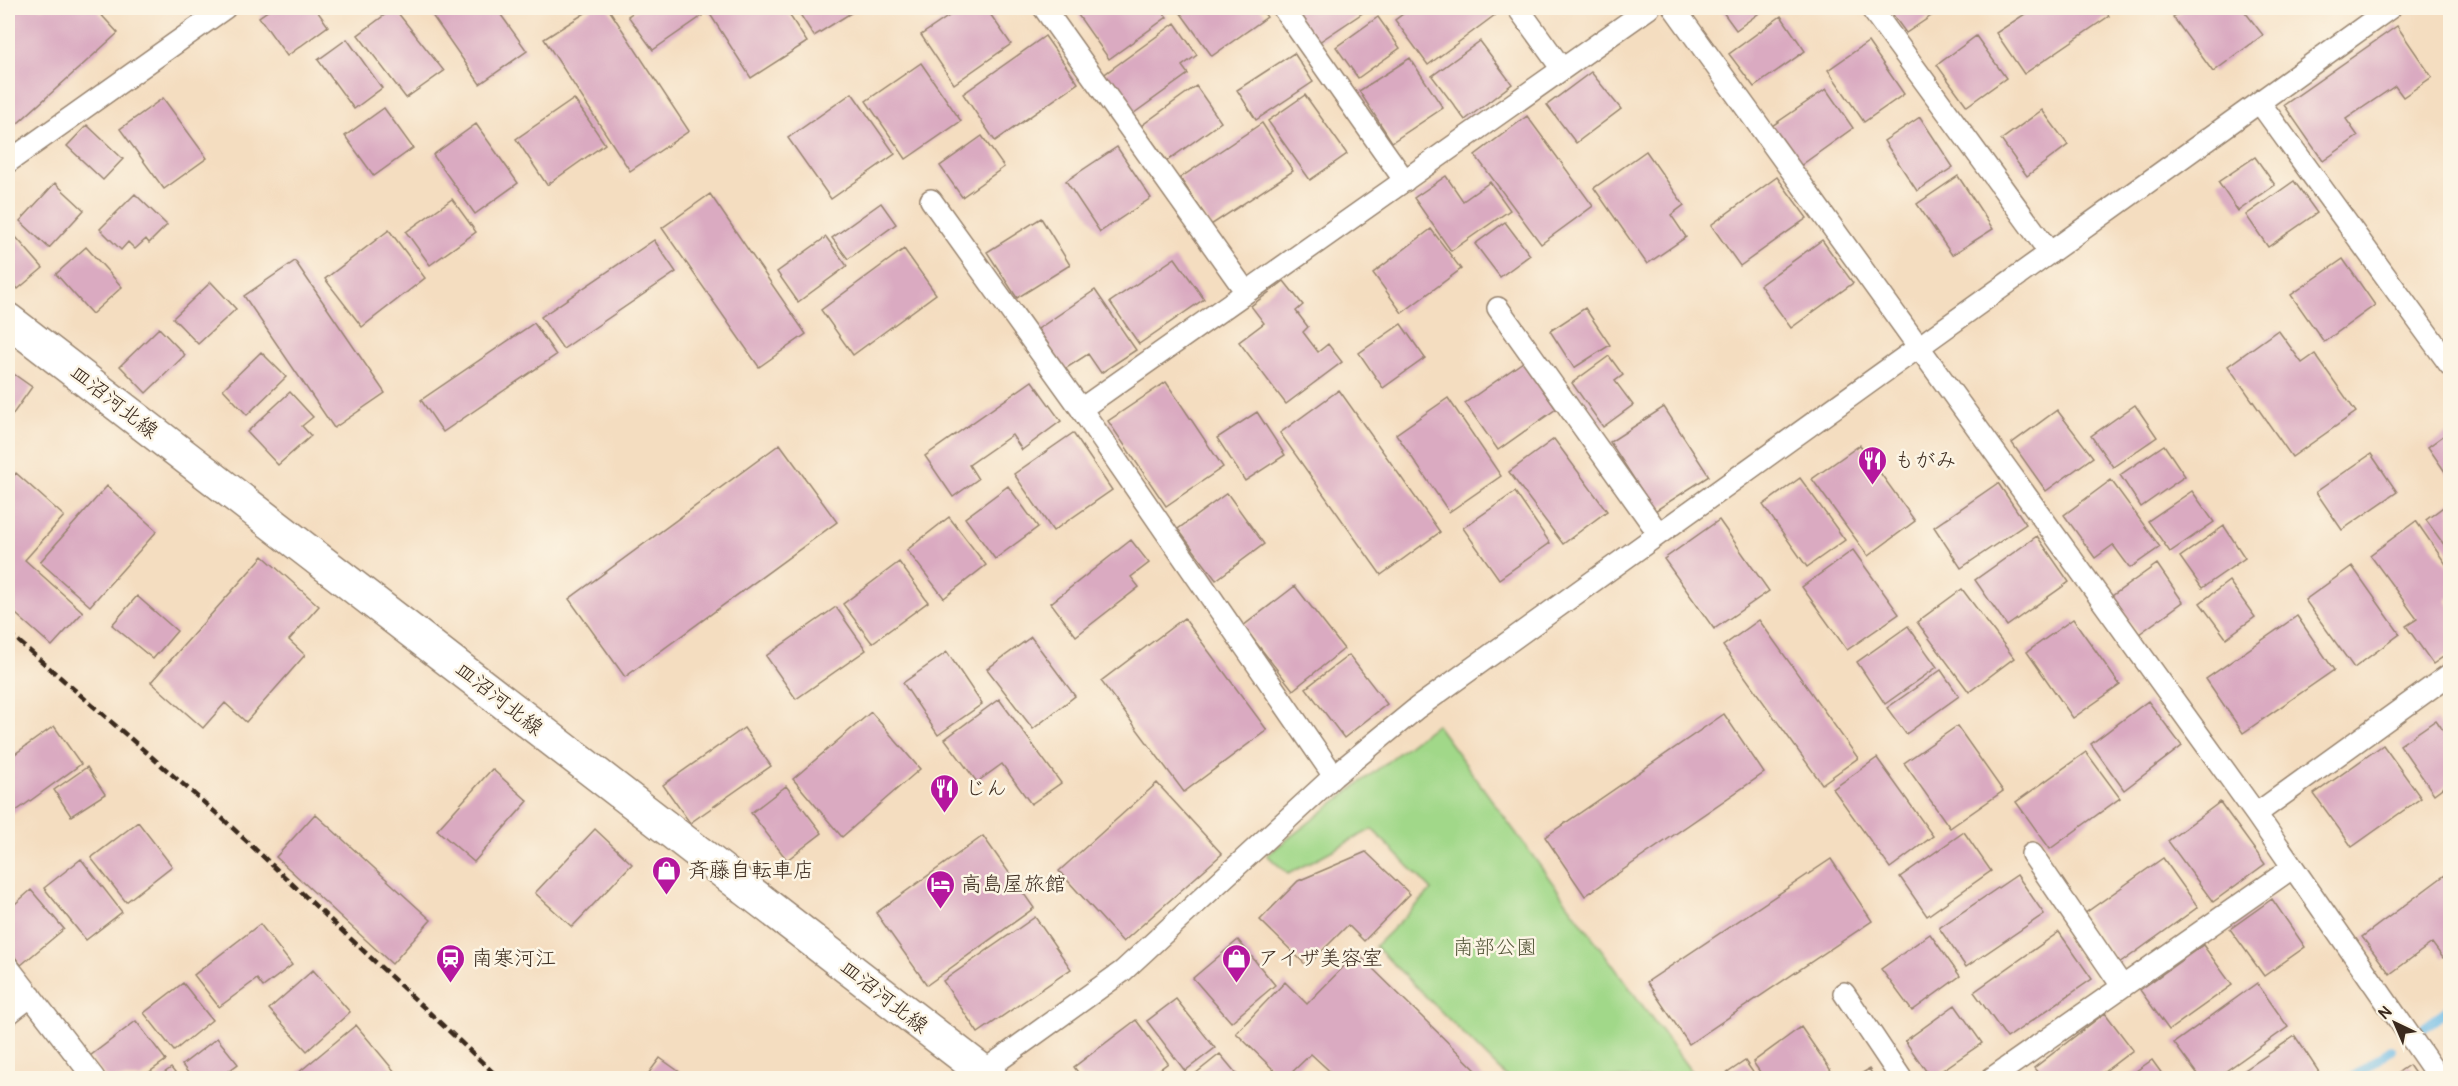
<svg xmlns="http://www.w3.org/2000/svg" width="2458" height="1086" viewBox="0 0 2458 1086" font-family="Pangolin,'Klee One',sans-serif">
<rect width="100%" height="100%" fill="#fcf5e5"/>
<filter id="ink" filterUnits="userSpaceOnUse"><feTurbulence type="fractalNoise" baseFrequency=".0167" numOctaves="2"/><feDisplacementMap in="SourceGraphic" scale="12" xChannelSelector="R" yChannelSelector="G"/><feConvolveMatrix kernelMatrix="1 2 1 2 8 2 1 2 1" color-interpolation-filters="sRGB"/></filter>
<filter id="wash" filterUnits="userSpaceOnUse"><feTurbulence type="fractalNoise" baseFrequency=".008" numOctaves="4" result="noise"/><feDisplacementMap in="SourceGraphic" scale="24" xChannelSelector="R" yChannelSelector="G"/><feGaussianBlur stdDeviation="1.35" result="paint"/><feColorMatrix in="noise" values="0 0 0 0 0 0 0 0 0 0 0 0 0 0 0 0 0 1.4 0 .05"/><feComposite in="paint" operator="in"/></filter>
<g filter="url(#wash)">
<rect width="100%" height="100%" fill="#f4ddc0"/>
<!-- green -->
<path fill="#a1d889" stroke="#6e8154" stroke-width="1.5" d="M1436,724l259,353 -2,1h-185l-133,-132 57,-56 -60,-61 -84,45 -21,-19z"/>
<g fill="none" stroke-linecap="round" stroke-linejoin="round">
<!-- stream -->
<path stroke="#6dbbe7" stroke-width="10" d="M2423,1028l27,-20
M2352,1078l39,-28"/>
</g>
<g id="blocks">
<!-- building -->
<path fill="#daaac1" d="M8,8h87l23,25 -110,99z
M272,8h43l13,18 -41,30 -28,-39z
M394,8l50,63 -38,27 -48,-63z
M427,8h69l31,43 -47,33z
M593,8h15l81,123 -59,40 -86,-132z
M640,8h56l6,8 -49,34 -25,-34z
M706,8h79l22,34 -56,36z
M796,8h63l-45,28z
M961,8h25l25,36 -57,40 -33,-49z
M1088,8h72l7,9 -58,42 -31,-44z
M1177,8h83l7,9 -55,39z
M1292,8h78l-54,36z
M1411,8h91l1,1 -75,56 -33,-45z
M1720,8h46l-30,22z
M1888,8h55l-37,25z
M2034,8h70l5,8 -85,58 -28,-41z
M2186,8h56l21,27 -50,37 -40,-55z
M1781,16l24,35 -51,36 -25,-33z
M1378,17l22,31 -42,30 -22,-31z
M1175,23l22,32 -15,11 6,8 -58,42 -28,-40z
M2397,26l35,51 -29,20 -8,-11 -49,33 12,17 -35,25 -39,-56z
M1045,36l33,47 -83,58 -32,-47z
M1976,36l30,42 -39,28 -30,-41z
M347,39l35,49 -28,21 -36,-49z
M1480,41l32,43 -47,36 -33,-44z
M1868,42l36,52 -40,28 -36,-52z
M1294,53l19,29 -57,38 -19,-30z
M1410,58l33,50 -51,34 -33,-51z
M921,63l40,58 -55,38 -40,-58z
M1591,72l30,37 -45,34 -29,-38z
M1196,86l25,36 -54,39 -26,-35z
M1826,89l27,39 -53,38 -28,-40z
M852,93l43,61 -64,45 -43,-61z
M1305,95l42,59 -37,26 -42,-59z
M163,98l44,60 -43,31 -44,-60z
M574,99l31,45 -58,41 -31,-46z
M384,108l29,40 -39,28 -29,-40z
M2042,110l26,35 -41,31 -26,-36z
M1527,116l66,90 -52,38 -66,-89z
M1920,117l33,50 -36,24 -33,-50z
M1262,123l31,48 -82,54 -31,-47z
M476,124l42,59 -43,31 -42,-59z
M87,125l36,34 -20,21 -36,-34z
M982,136l22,31 -42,30 -22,-31z
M1117,147l34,51 -51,34 -34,-51z
M1646,151l38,54 -13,10 15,22 -39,27 -53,-76z
M2255,157l20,28 -37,26 -20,-29z
M1446,176l17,25 27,-19 20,28 -59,41 -37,-53z
M1958,176l35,53 -41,26 -35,-51z
M1777,177l30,41 -67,48 -29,-41z
M2294,181l23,32 -49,34 -22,-32z
M55,183l29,27 -35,38 -29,-27z
M135,194l32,31 -18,18 -3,-4 -11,10 -7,-7 -7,8 -21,-21z
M710,194l96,140 -47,33 -97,-139z
M452,199l24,33 -46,33 -24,-33z
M881,203l15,21 -48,35 -16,-21z
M1041,218l29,47 -53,33 -30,-46z
M1505,222l25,33 -30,22 -25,-33z
M8,228l35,40 -25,21 -10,-12z
M1431,229l30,40 -59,44 -29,-40z
M389,230l36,48 -63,49 -37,-48z
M826,237l21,29 -49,36 -21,-30z
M654,240l22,32 -113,77 -22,-32z
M1822,240l31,43 -62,45 -31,-43z
M86,247l36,40 -30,27 -36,-40z
M904,249l32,45 -83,61 -32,-45z
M1175,258l29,41 -65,45 -29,-42z
M2343,259l32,46 -51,37 -33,-47z
M295,261l90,132 -51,35 -90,-132z
M1284,281l19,24 -7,6 12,16 -5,5 15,20 10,-8 14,18 -56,42 -47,-62 25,-19 -13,-17z
M211,282l25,27 -38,35 -25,-26z
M1095,290l41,60 -35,23 -13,-19 -23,15 -27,-40z
M1585,308l25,37 -36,23 -24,-37z
M534,323l22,32 -113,77 -22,-32z
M1401,324l24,34 -42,30 -24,-35z
M159,328l26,27 -39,38 -26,-27z
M2278,330l24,33 13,-9 41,58 -64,45 -64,-91z
M261,352l25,25 -39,38 -24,-26z
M1609,356l14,19 -8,6 18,24 -30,22 -31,-44z
M1523,362l33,47 -58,41 -33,-47z
M8,370l24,17 -24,34z
M1032,381l29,40 -39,29 -10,-15 -43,30 9,14 -25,18 -28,-41z
M1166,382l57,85 -57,39 -58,-85z
M1339,390l101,142 -59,43 -101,-142z
M290,392l23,25 -11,9 9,10 -33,29 -31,-33z
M1448,398l53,78 -52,36 -53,-78z
M2135,405l22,32 -44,30 -22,-31z
M1664,407l45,69 -54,35 -45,-69z
M2057,410l36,47 -47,34 -34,-48z
M1257,412l28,43 -40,26 -28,-43z
M2450,431v48l-22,-32z
M1073,433l39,57 -59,41 -39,-57z
M1554,439l53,72 -44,33 -54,-72z
M780,444l57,78 -212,155 -56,-78z
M1860,445l55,76 -47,35 -56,-77z
M2164,445l21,31 -44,31 -21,-32z
M2371,454l26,38 -55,38 -26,-38z
M16,473l48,43 -39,44 58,52 -31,34 -44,-39v-124z
M1800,478l45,62 -38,27 -44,-62z
M2111,480l49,67 -30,21 -17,-23 -18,13 -31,-43z
M1998,483l28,41 -65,44 -27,-41z
M107,486l50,45 -67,75 -50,-44z
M1008,486l30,41 -43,32 -30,-41z
M2192,491l22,31 -44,30 -22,-31z
M1515,492l35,51 -51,36 -36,-51z
M1227,493l37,51 -48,36 -38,-51z
M2450,502v51l-24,-33z
M949,517l37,48 -42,33 -37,-48z
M1719,520l50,71 -55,38 -50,-70z
M2416,521l34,49v27l-4,3 4,7v45l-17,12 -27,-38 11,-7 -47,-64z
M2224,526l21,32 -43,30 -22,-31z
M2037,536l32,46 -62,44 -32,-46z
M1131,540l18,23 -18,14 8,10 -63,49 -25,-33z
M1853,550l46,64 -52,36 -45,-63z
M263,556l56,50 -30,34 16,15 -59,67 -21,-19 -22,25 -52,-46z
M899,562l29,40 -56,41 -29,-39z
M2157,564l26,38 -44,32 -27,-38z
M2352,566l48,68 -46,34 -49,-68z
M2229,581l26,36 -29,21 -26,-35z
M1295,586l49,63 -51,41 -50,-64z
M1962,589l52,69 -45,34 -52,-70z
M137,596l40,35 -24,28 -41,-34z
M836,607l30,43 -70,49 -30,-43z
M2297,616l37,54 -91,63 -37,-54z
M1184,618l83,112 -83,62 -83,-111z
M2073,619l47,66 -47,33 -46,-66z
M1759,620l99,138 -36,26 -99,-138z
M1908,626l29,41 -52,37 -28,-42z
M1031,637l44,59 -42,33 -46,-60z
M947,652l35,52 -44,31 -35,-52z
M1349,655l38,49 -43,34 -38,-50z
M1941,670l18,26 -53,38 -19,-26z
M999,699l62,84 -30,21 -29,-40 -25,18 -32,-43z
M2148,701l34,45 -58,44 -33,-46z
M871,712l49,57 -78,68 -49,-58z
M1724,714l40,59 -179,123 -40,-59z
M2436,720l14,20v42l-16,12 -34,-49z
M54,726l27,38 -69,50 -4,-7v-48z
M1957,726l46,65 -53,37 -46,-65z
M744,728l27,38 -81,57 -27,-38z
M2383,745l38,53 -69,49 -38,-53z
M2086,752l34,46 -70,51 -34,-47z
M1877,758l56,78 -43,32 -57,-79z
M87,767l18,27 -34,22 -17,-26z
M492,769l36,32 -54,61 -37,-32z
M1157,783l65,71 -99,88 -64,-71z
M786,786l36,47 -35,27 -36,-47z
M2220,802l45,62 -52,38 -45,-61z
M315,814l116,106 -39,44 -116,-107z
M138,822l34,44 -46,36 -35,-44z
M595,829l37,35 -60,63 -37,-34z
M1964,832l27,39 -64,45 -27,-39z
M983,836l51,72 -107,77 -51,-72z
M1366,852l44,42 -46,47 -16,-16 -41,41 -47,-46 38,-39z
M2163,858l35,49 -79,57 -35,-50z
M81,859l41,53 -36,28 -42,-52z
M1831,859l41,62 -183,123 -42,-62z
M2017,875l27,39 -78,53 -27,-39z
M2445,875l5,7v71l-7,5 -11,-15 -42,31 -28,-37z
M31,890l33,39 -43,36 -13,-17v-38z
M2272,899l33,48 -41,29 -34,-47z
M1035,917l36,52 -93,64 -35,-52z
M260,924l32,41 -29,22 -6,-8 -38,28 -25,-32z
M2059,932l33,47 -85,59 -33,-46z
M1930,934l30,42 -48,35 -31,-42z
M1238,940l37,45 -44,37 -38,-44z
M2203,945l29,40 -63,45 -29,-40z
M1357,953l127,125h-147l-26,-24 -25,24h-4l-46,-45 49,-51 22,22z
M313,970l37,42 -43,39 -38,-42z
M183,983l29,37 -38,31 -30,-38z
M2257,983l31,44 -72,51h-16l-26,-35z
M1176,999l39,49 -30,23 -38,-50z
M1955,1005l27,38 -51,35 -26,-37z
M2105,1013l28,37 -37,28h-54l-8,-10z
M1136,1020l32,43 -20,15h-66l-8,-11z
M136,1021l30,39 -25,18h-34l-17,-22z
M356,1025l44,53h-108z
M1801,1027l31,45 -9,6h-59l-11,-16z
M2295,1036l26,39 -4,3h-84z
M217,1038l21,26 -19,14h-27l-10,-13z
M1220,1054l20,24h-50z
M660,1058l28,20h-43z
M2152,1060l13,18h-39z
M1745,1061l12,17h-37z
M2409,1065l9,13h-28z
M171,1068l8,10h-22z
M1869,1069l6,9h-21z"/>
</g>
</g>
<g filter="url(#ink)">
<use href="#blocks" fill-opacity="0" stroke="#98846f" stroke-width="1.5"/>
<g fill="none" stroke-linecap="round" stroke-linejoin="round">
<defs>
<path id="lane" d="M1044,8l202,284
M1283,8l122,173
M1518,8l44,61
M1674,8l582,806 183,264
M1871,8l179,245
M2260,103l190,262
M8,162l217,-154
M931,200l150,209 568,-401
M1498,308l161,226
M1081,409l253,367
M2256,814l194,-140
M2032,854l90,132
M8,967l86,111
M1844,993l57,85
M8,1014l23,-18
M974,1078l149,-107 211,-195 83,-68 973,-700
M1992,1078l300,-210"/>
<path id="secondary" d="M8,320l983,758"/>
</defs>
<!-- lane casing -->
<use href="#lane" stroke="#98846f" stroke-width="24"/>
<!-- secondary casing -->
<use href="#secondary" stroke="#98846f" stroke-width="36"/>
<!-- lane -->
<use href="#lane" stroke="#fff" stroke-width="21"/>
<!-- secondary -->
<use href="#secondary" stroke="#fff" stroke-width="33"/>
<!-- rail -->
<path stroke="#3b2a1e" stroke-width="4.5" stroke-dasharray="9 4.5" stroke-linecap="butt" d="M8,632l215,187 276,259"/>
</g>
</g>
<!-- icons -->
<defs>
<symbol id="restaurant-pin" viewBox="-11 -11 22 30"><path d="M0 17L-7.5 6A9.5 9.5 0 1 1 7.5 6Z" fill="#b5179e" stroke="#fcf5e5"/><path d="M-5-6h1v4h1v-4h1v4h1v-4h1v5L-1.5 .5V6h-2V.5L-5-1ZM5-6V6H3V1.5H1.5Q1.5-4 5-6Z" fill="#fff"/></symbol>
<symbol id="shop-pin" viewBox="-11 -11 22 30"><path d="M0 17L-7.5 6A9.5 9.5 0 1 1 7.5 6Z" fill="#b5179e" stroke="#fcf5e5"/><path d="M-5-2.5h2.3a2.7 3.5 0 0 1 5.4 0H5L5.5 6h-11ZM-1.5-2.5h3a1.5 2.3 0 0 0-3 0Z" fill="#fff"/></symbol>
<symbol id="hotel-pin" viewBox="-11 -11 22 30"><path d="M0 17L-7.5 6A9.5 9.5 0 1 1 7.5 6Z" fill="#b5179e" stroke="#fcf5e5"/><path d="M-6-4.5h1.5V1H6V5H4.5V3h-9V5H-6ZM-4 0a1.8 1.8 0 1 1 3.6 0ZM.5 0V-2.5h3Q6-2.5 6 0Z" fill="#fff"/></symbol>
<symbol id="station-pin" viewBox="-11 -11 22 30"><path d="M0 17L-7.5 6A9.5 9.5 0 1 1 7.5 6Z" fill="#b5179e" stroke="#fcf5e5"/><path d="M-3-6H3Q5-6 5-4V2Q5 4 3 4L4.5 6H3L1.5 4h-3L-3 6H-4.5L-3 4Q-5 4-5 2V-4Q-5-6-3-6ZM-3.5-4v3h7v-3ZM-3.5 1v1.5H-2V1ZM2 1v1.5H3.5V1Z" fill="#fff"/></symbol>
</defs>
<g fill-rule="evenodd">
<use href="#restaurant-pin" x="1856" y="444" width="33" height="45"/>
<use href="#restaurant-pin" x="928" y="772" width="33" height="45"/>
<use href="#shop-pin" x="650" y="854" width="33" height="45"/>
<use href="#hotel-pin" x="924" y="868" width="33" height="45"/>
<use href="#station-pin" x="434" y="942" width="33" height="45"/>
<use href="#shop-pin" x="1220" y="942" width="33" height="45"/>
</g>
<g text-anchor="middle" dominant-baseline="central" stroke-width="5" stroke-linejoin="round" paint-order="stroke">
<!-- street labels -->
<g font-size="21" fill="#3b2a1e" stroke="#fcf5e5">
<text transform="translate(114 402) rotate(38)">皿沼河北線</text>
<text transform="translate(499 699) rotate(38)">皿沼河北線</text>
<text transform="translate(884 997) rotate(38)">皿沼河北線</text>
</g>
<!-- poi labels -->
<g font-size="21" fill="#3b2a1e" stroke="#fcf5e5" text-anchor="start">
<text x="1894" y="460">もがみ</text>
<text x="965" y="788">じん</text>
<text x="688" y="870">斉藤自転車店</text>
<text x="961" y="884">高島屋旅館</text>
<text x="472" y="958">南寒河江</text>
<text x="1258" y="958">アイザ美容室</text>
</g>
<!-- park labels -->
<g font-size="21" fill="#545639" stroke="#fcf5e5">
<text x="1495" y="947">南部公園</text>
</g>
</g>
<!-- margin -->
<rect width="2458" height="1086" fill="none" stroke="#fcf5e5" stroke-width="30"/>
<!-- north arrow -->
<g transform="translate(2395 1023) rotate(316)" stroke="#fcf5e5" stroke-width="4.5" paint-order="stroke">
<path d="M0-4.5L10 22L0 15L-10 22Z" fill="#3b2a1e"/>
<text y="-9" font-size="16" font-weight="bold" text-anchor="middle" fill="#3b2a1e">N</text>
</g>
</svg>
